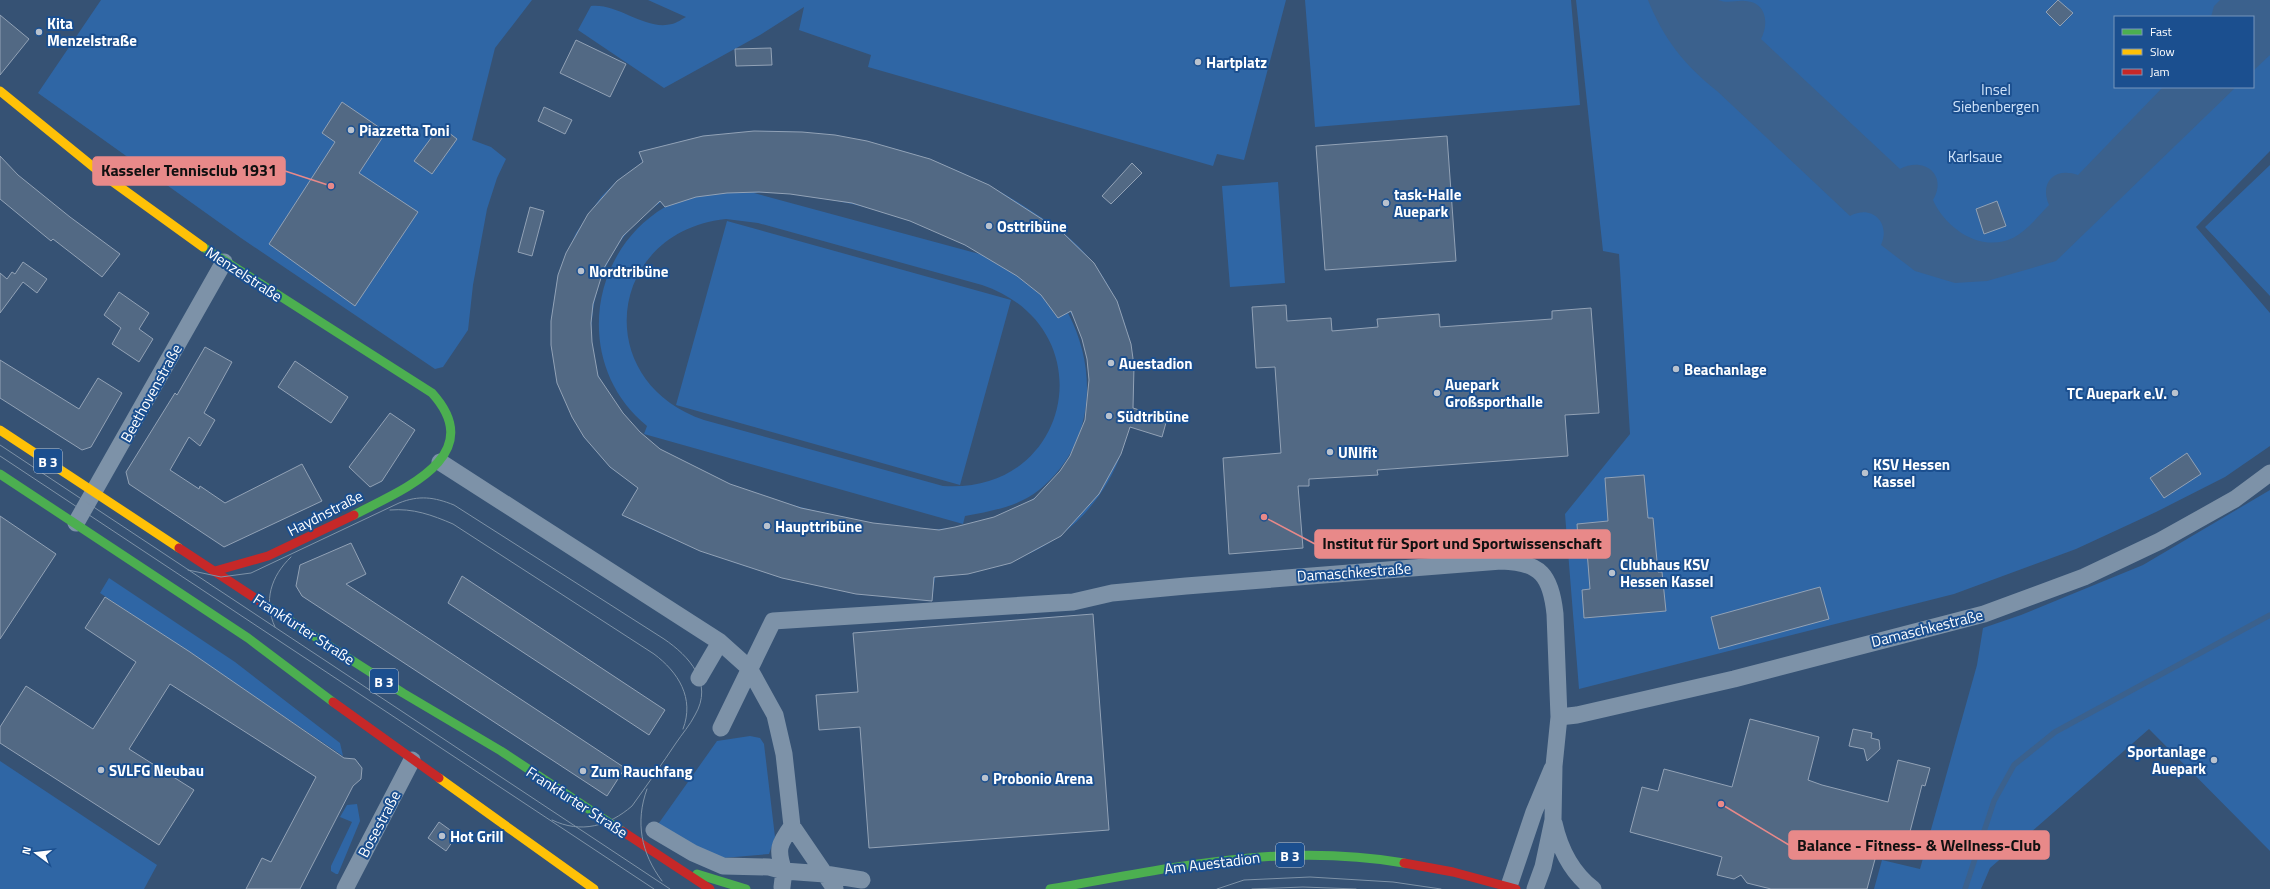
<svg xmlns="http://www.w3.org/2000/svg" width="2270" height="889" viewBox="0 0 2270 889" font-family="'Titillium Web',sans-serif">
<rect width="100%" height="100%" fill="#365274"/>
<!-- green -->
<path fill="#2f66a5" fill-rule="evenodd" d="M101,0h431l-37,48 -23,92 19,7 15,12 -9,19 -10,31 -14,76 -5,45 -25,37 -8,2 -194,-131 -203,-145z
M648,0h638l-42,160 -27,-6 -4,12 -345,-99 3,-12 -72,-25 5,-23 -44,28 -96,53 -86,-58 13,-24c27,-3 54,25 81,18 5,-1 10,-5 14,-7z
M1305,0h266l9,105 -265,22z
M1576,0h694v151l-74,76 74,86v133l-45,31 -69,35 -80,37 -122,45 -375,95 -14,-175 65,-80 -11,-180 -16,-3zM2115,17h138v70h-138z
M769,131c93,2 183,27 261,79 17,11 34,22 48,36 79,78 74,220 -16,288 -39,29 -81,38 -127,43l-3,24c-112,-8 -209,-35 -310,-86l16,-27 -28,-21 -26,-30 -33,-116 7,-46 18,-42 25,-36 16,-16 26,-19 -4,-10 64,-16zM754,193c17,-2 35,1 52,3 62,8 122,27 177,59zM661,202l4,5c-79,47 -90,161 -18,219l-3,8 319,90 2,-8c26,-5 53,-9 74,-26 55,-44 60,-118 29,-177l2,-1c24,37 25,90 7,130 -9,19 -22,40 -40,54 -23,18 -67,31 -97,33 -33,3 -70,-6 -102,-13 -61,-13 -123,-33 -177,-66 -22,-14 -49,-47 -61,-71 -12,-23 -10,-63 -3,-88 11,-37 31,-67 64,-89zM726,219l32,4 224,62c124,42 91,210 -39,201l-239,-66c-114,-38 -98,-188 22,-201z
M2270,165v131l-65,-69z
M1278,182l7,101 -55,4 -8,-101z
M727,221l284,79 -51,185 -284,-80z
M2270,490v361l-121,-122 -159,139 -9,21h-107l8,-29 38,9 57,-204 6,-37 38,-13 122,-50z
M109,578l126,84 105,81 3,13 -243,-163z
M750,736l10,2 4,6 11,93 -6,17 -46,4 -69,-28 63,-89z
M0,761l157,104 -13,24h-144z
M357,804l3,17 -22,53h-2l-5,-3v-5l21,-44 -12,-5 7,-12z"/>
<!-- water -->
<path fill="#3b618d" d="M1648,0h70c11,4 17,0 27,1 22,1 24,23 16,38l139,130c24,-13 48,6 33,31 13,29 48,53 80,38 14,-7 25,-22 36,-33 -10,-23 6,-38 29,-30l85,-88h73l-180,174 -69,20 -32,2 -40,-12 -34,-26c10,-22 -9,-41 -31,-29l-133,-125c-32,-25 -54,-53 -69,-91z
M2220,0h50v55l-17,16v-54h-42l3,-11z"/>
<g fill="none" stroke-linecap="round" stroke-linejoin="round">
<!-- stream -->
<path stroke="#3b618d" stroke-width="5.5" d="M1965,889l29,-88 20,-36 41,-33 215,-117"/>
</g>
<!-- building -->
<path fill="#526984" stroke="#92a2b6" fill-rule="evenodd" d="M2058,0l15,13 -13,13 -14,-14z
M0,15l29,24 -29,36z
M576,40l50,24 -16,33 -50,-24z
M771,48l1,17 -36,1 -1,-17z
M342,102l44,30 -27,41 59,39 -63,94 -86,-62 66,-102 -13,-9z
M544,107l28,13 -7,14 -27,-13z
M440,126l17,13 -25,35 -18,-13z
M754,131l48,1 33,3 32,6 63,18 59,26 73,47 32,31 23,38 14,43 3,22 -1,42 34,11 -5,18 -32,-10 -9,27 -22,40 -38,42 -50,27 -43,11 -34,3 -2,24 -76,-7 -74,-16 -82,-27 -78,-36 16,-27 -28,-21 -26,-30 -12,-20 -15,-34 -6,-38v-24l7,-46 8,-22 22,-39 29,-33 26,-19 -4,-10 64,-16zM759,192l31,2 62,9 58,18 55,24 52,31 24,19 17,23 13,-7 11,28 5,20 2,21 -4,40 -15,36 -10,15 -26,28 -40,18 -39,10 -16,3 -66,-7 -72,-15 -71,-24 -70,-35 -20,-17 -17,-19 -25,-37 -6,-34 -1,-19 2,-19 11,-36 19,-32 37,-35 5,6 31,-10 31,-4z
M1447,136l9,125 -131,9 -9,-124z
M0,156l18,19 52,42 50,37 -18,23 -49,-38 -2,2 -51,-42z
M1132,163l10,10 -31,31 -9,-8z
M1997,201l9,25 -22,8 -8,-25z
M530,207l14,4 -12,45 -14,-4z
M23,262l24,17 -10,14 -14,-11 -23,31v-40l7,6 5,-7 3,2z
M119,292l30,21 -10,16 14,10 -14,23 -27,-18 9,-16 -17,-13z
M1286,305l1,16 44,-3 1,13 46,-4 -1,-8 62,-5 1,13 112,-8v-8l39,-3 8,105 -34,2 3,41 -191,14 1,5 -69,4v7h-11l5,62 -74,6 -6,-96 58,-5 -6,-86 -19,1 -4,-61z
M205,347l27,15 -28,51 11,7 -15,26 -11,-9 -19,33 29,19 1,-3 25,17 77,-39 20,37 -98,46 -95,-63 -3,-12 49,-79 2,2z
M0,360l79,49 19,-31 24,15 -31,54 -9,3 -82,-52z
M295,361l53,36 -17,26 -53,-36z
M390,413l25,17 -33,51 -12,6 -21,-20z
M2187,453l14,21 -37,24 -14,-20z
M1644,475l4,43h5l5,54h4l4,39 -82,7 -2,-28 8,-1 -3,-38 -8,1 -2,-28 31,-3 -3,-43z
M0,516l56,38 -56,85z
M351,543l15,31 -20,10 279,184 -18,28 -305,-200 -6,-10 4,-21z
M462,576l203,134 -16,25 -201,-132z
M1820,587l9,32 -110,30 -8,-32z
M105,597l85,55 154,106 11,1 7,9 -1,11 -8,7 -53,103h-54l16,-31 9,4 45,-85 -146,-93 -41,65 65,41 -35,55 -159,-102v-16l26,-41 67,43 43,-67 -51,-34z
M1093,614l16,216 -240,18 -9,-121 -41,3 -3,-35 42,-3 -5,-59z
M1750,719l69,18 -11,43 14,5 66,17 10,-42 32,8 -5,18 -3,-1 -18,70 -26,-7 -11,41h-96l-24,-6 -6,-8 -7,4 -17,-4 5,-18 -92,-25 12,-45 16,4 6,-22 68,18z
M1853,729l19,4 -1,5 8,2 1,9 -13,12 -3,-12 -15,-3z
M439,822l18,13 -11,16 -18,-13z"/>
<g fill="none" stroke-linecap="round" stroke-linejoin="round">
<!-- street -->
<path stroke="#7d92a8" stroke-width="17" d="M440,462l280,180 29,26 26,47 9,39 8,72 43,63
M76,523l148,-261
M699,678l21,-36
M1559,717l18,-2 157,-36 250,-65 100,-37 76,-36 75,-42 35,-26
M721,728l52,-107 300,-19 39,-9 74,-7 315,-25c40,1 50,15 54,53l4,103 -5,49 -1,54 -10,47 -8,22
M1554,823c6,27 17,49 39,66
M654,830l39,23 30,13 46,1 15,4
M784,871c-8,-22 -5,-27 8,-45
M782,887l2,-16 41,3 37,6
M345,889l67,-129
M1508,889l26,-77 18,-43"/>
<!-- fast -->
<path stroke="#4caf50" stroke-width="9" d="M203,247l229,146c58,64 -33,98 -78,122
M0,474l248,164 85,64
M267,606l136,87 98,58 121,80
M697,874l49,15
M1050,889c123,-21 229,-47 354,-26"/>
<!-- slow -->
<path stroke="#ffc107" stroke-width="9" d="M0,91l102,83 101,73
M0,430l179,118
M439,778l155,111"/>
<!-- jam -->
<path stroke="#c62828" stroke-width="9" d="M179,548l88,58
M215,571l53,-15 86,-41
M333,702l106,76
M622,831l88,58
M1404,863l49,9 63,17"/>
<!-- tram -->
<path stroke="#7e92a7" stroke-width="1" d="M0,445l670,444
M0,456l654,433
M390,510c23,-2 42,5 63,14l201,130c24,18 41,44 29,75
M188,570l33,7 30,-4 148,-70c20,-8 35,-6 55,2l210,134c25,17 50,44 31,76 -5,10 -13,19 -19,28 -14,21 -29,42 -44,63 -23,20 -51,28 -80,14
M275,627c-12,-26 -4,-51 16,-70
M647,789c-12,33 -6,64 15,92
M1217,889l27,-9 66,-3 83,5 48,7
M1252,889l51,-2 53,2"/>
</g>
<!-- markers -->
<g fill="#b9c2ce" stroke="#1b4f8f" stroke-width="1.5">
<circle cx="39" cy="32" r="4"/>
<circle cx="1198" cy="62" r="4"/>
<circle cx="351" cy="130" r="4"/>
<circle cx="1386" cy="203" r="4"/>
<circle cx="989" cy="226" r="4"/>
<circle cx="581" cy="271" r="4"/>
<circle cx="1111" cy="363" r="4"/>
<circle cx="1676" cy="369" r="4"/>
<circle cx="1437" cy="393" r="4"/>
<circle cx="2175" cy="393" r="4"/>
<circle cx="1109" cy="416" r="4"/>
<circle cx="1330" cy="452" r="4"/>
<circle cx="1865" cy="473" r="4"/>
<circle cx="767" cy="526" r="4"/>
<circle cx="1612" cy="573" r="4"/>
<circle cx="2214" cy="760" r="4"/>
<circle cx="101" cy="770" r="4"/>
<circle cx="583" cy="771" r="4"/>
<circle cx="985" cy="778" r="4"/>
<circle cx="442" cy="836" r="4"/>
</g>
<g text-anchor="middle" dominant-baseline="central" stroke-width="4" stroke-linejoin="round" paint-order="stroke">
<!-- shield labels -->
<g fill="#1b4f8f" stroke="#bbcadd" stroke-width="1">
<rect x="34" y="449" width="28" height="24" rx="3"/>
<rect x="370" y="669" width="28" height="24" rx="3"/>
<rect x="1276" y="843" width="28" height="24" rx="3"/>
</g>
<g font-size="14" font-weight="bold" fill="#fff">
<text x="48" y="461">B 3</text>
<text x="384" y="681">B 3</text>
<text x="1290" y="855">B 3</text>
</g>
<!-- poi labels -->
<g font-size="15" font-weight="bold" fill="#fff" stroke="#1b4f8f" text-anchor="start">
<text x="47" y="23">Kita<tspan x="47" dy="17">Menzelstraße</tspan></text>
<text x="1206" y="62">Hartplatz</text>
<text x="359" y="130">Piazzetta Toni</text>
<text x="1394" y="194">task-Halle<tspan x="1394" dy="17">Auepark</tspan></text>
<text x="997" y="226">Osttribüne</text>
<text x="589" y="271">Nordtribüne</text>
<text x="1119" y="363">Auestadion</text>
<text x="1684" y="369">Beachanlage</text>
<text x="1445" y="384">Auepark<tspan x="1445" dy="17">Großsporthalle</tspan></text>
<text x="2167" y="393" text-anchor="end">TC Auepark e.V.</text>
<text x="1117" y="416">Südtribüne</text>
<text x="1338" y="452">UNIfit</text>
<text x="1873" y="464">KSV Hessen<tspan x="1873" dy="17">Kassel</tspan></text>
<text x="775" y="526">Haupttribüne</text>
<text x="1620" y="564">Clubhaus KSV<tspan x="1620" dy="17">Hessen Kassel</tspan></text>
<text x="2206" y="751" text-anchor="end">Sportanlage<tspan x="2206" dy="17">Auepark</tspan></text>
<text x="109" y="770">SVLFG Neubau</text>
<text x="591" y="771">Zum Rauchfang</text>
<text x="993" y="778">Probonio Arena</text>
<text x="450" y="836">Hot Grill</text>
</g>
<!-- park labels -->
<g font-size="15" fill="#cfe3fa" stroke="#1b4f8f">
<text x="1996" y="89">Insel<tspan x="1996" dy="17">Siebenbergen</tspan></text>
<text x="1975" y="156">Karlsaue</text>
</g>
<!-- street labels -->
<g font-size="15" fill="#fff" stroke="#1b4f8f">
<text transform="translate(244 274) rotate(33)">Menzelstraße</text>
<text transform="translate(151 393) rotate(-61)">Beethovenstraße</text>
<text transform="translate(325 513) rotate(-27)">Haydnstraße</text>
<text transform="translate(1354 572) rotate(-4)">Damaschkestraße</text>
<text transform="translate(1927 628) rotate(-14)">Damaschkestraße</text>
<text transform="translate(304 629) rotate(33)">Frankfurter Straße</text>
<text transform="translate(577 802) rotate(33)">Frankfurter Straße</text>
<text transform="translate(379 824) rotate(-62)">Bosestraße</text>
<text transform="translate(1212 863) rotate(-7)">Am Auestadion</text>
</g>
</g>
<!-- callouts -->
<path fill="none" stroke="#e88989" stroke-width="1.5" d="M331 186L285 171M1264 517L1315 544M1721 804L1789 845"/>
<g fill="#e88989" stroke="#1b4f8f" stroke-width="1.5">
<circle cx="331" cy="186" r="4"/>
<circle cx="1264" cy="517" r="4"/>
<circle cx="1721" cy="804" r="4"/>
</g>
<g fill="#e88989" stroke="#e88989" stroke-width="1.5">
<rect x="93" y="157" width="192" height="28" rx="4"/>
<rect x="1315" y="530" width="295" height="28" rx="4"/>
<rect x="1789" y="831" width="260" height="28" rx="4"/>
</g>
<g font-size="16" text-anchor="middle" font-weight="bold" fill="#111">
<text x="189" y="176">Kasseler Tennisclub 1931</text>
<text x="1462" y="549">Institut für Sport und Sportwissenschaft</text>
<text x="1919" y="851">Balance - Fitness- &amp; Wellness-Club</text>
</g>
<!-- legend -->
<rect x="2114" y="16" width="140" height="72" fill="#1b4f8f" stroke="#7695bc"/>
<rect x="2122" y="29" width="20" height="6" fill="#4caf50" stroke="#7695bc"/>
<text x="2150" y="36" font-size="12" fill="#ffffff">Fast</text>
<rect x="2122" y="49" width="20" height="6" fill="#ffc107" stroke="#7695bc"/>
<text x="2150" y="56" font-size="12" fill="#ffffff">Slow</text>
<rect x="2122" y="69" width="20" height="6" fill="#c62828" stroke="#7695bc"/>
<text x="2150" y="76" font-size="12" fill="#ffffff">Jam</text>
<!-- north arrow -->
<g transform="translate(36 853) rotate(285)" stroke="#1b4f8f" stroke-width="3" paint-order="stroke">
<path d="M0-3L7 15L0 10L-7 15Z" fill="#ffffff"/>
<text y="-6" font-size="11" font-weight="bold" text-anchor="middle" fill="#ffffff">N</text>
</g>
</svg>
